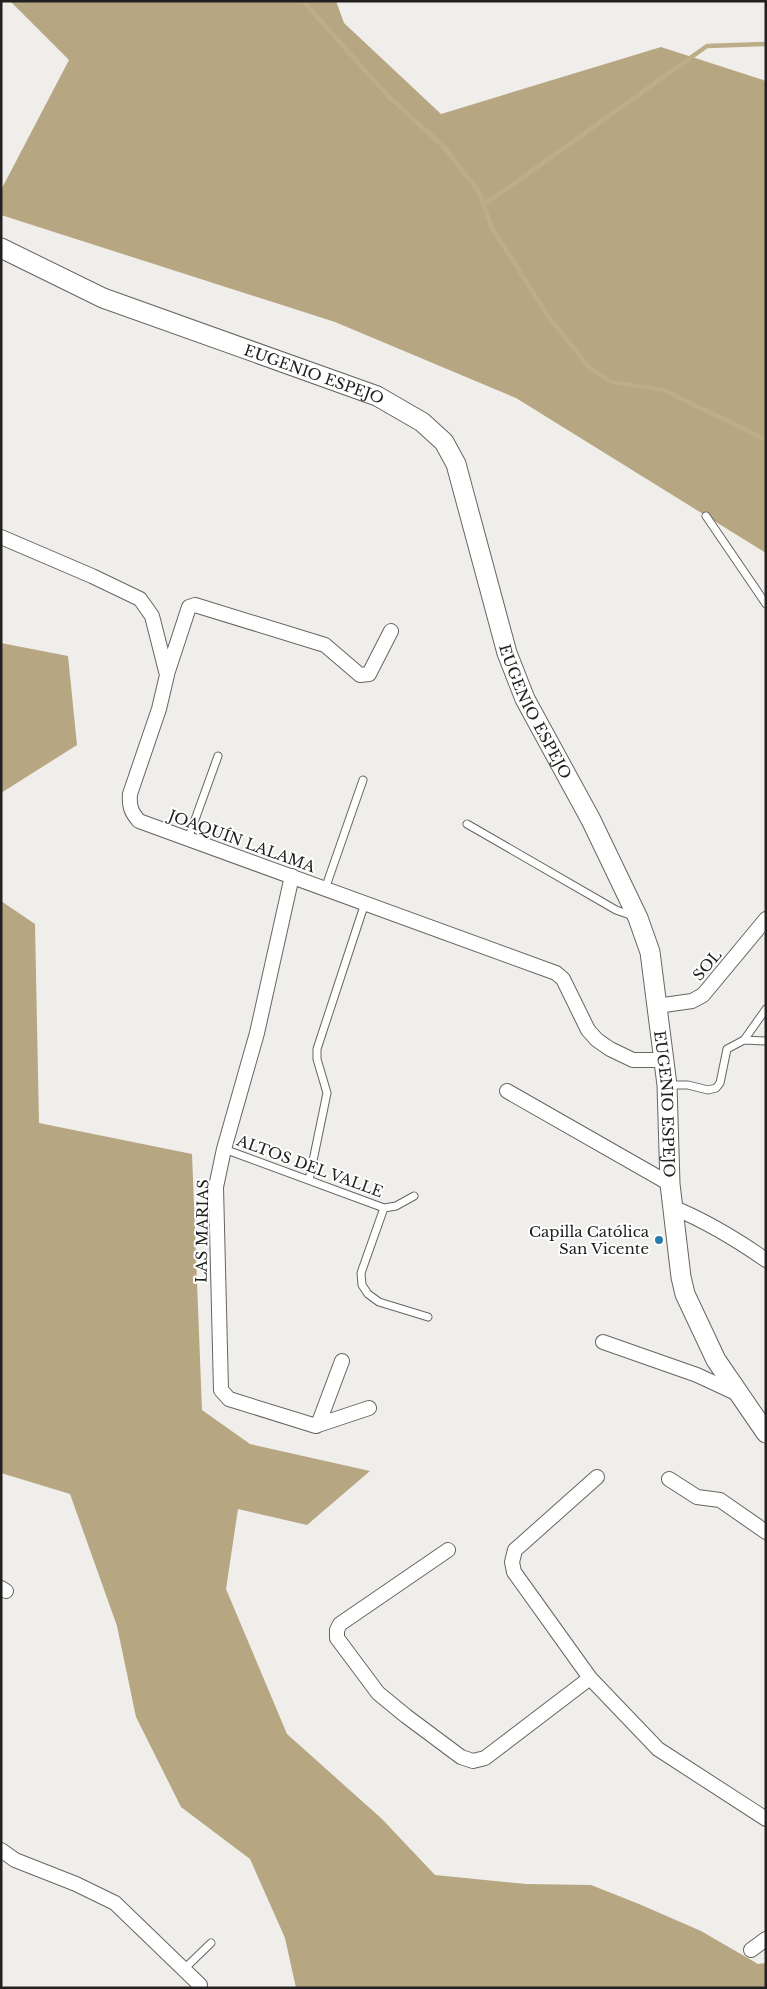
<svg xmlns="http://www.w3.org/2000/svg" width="767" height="1989" viewBox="0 0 767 1989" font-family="'Libre Baskerville',serif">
<rect width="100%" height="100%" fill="#f0eeea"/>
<!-- forest -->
<path fill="#b7a682" d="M10,1h326l8,22 97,91 220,-67 105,34v472l-250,-155 -181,-76 -334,-107v-25l68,-130z
M1,643l67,13 9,89 -76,48z
M1,901l34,23 4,199 153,31 10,256 48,34 120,27 -63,54 -69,-16 -12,80 61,145 95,85 53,56 91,9 65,1 48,19 62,27 57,33 8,-1v25h-470l-11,-50 -35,-79 -69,-52 -45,-90 -19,-91 -47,-132 -69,-21z"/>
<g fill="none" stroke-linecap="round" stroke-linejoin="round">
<!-- stream -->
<path stroke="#bdad88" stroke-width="4.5" d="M303,1l85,95 57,52 34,44 13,36 56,88 40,50 23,16 53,8 102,50
M484,205l223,-159 59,-2"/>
<defs>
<path id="lane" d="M706,516l60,88
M467,824l149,86 17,6
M188,839l30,-83
M325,889l38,-109
M744,1040l22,-31
M667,1085h21l20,5 8,-2 4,-5 7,-34 17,-9 22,1
M224,1149l160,59 12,-2 18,-10
M309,1180l18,-87 -10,-34v-10l48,-146
M384,1208l-23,65 1,12 6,9 11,8 49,15
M183,1970l28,-27"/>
<path id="street" d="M1,537l91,39 48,23 12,17 15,59 -8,34 -29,85c-1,12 1,18 9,27l417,152 7,6 25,51 9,10 13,9 23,11h31
M167,674l22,-67 6,-2 130,40 35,30 9,-1 22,-43
M292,876l-35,157 -33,116 -8,38 5,203 8,9 87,27 2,-1 24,-64
M657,1006l35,-5 11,-6 63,-76
M507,1091l163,93
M672,1207c34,14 64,32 94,53
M603,1342l94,33 43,20
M318,1425l51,-17
M597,1477l-82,73 -3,12 2,10 76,106 68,71 108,70
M669,1479l28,18 23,3 46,32
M448,1550l-108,74 -3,6v8l41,55 28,23 55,41 12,4 12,-3 105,-80
M1,1588l5,3
M1,1850l14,10 61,24 39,19 85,82
M751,1950l15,-11"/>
<g id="secondary">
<path id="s1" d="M1,248l102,50 274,98 45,26 22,20 12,22 51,189 18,46 66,121 47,98 12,34 17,133 3,99 11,93 4,17 31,66 50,73"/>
</g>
</defs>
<!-- lane casing -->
<use href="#lane" stroke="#676562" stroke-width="9"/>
<!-- street casing -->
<use href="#street" stroke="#676562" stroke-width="16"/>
<!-- secondary casing -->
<use href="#secondary" stroke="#676562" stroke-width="21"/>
<!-- lane -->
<use href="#lane" stroke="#fff" stroke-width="7"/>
<!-- street -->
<use href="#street" stroke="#fff" stroke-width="14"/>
<!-- secondary -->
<use href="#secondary" stroke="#fff" stroke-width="19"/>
</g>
<!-- markers -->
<circle fill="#2b7aac" stroke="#fff" stroke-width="2" cx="659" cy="1240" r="5"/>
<g text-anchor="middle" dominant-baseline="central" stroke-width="4" stroke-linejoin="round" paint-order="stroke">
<!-- street labels -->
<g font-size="15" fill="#222120" stroke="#fff">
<text stroke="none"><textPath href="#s1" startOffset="338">EUGENIO ESPEJO</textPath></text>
<text stroke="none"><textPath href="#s1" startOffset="772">EUGENIO ESPEJO</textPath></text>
<text transform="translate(242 841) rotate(20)">JOAQUÍN LALAMA</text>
<text transform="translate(707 965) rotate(-50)">SOL</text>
<text stroke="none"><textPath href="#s1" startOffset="1192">EUGENIO ESPEJO</textPath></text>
<text transform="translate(310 1166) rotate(20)">ALTOS DEL VALLE</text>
<text transform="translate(202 1231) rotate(-89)">LAS MARIAS</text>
</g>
<!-- poi labels -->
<g font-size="15" fill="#222120" stroke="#fff" text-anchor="end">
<text x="649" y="1231">Capilla Católica<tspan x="649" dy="17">San Vicente</tspan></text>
</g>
</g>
<!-- border -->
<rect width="767" height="1989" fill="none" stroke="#222120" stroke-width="5"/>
</svg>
